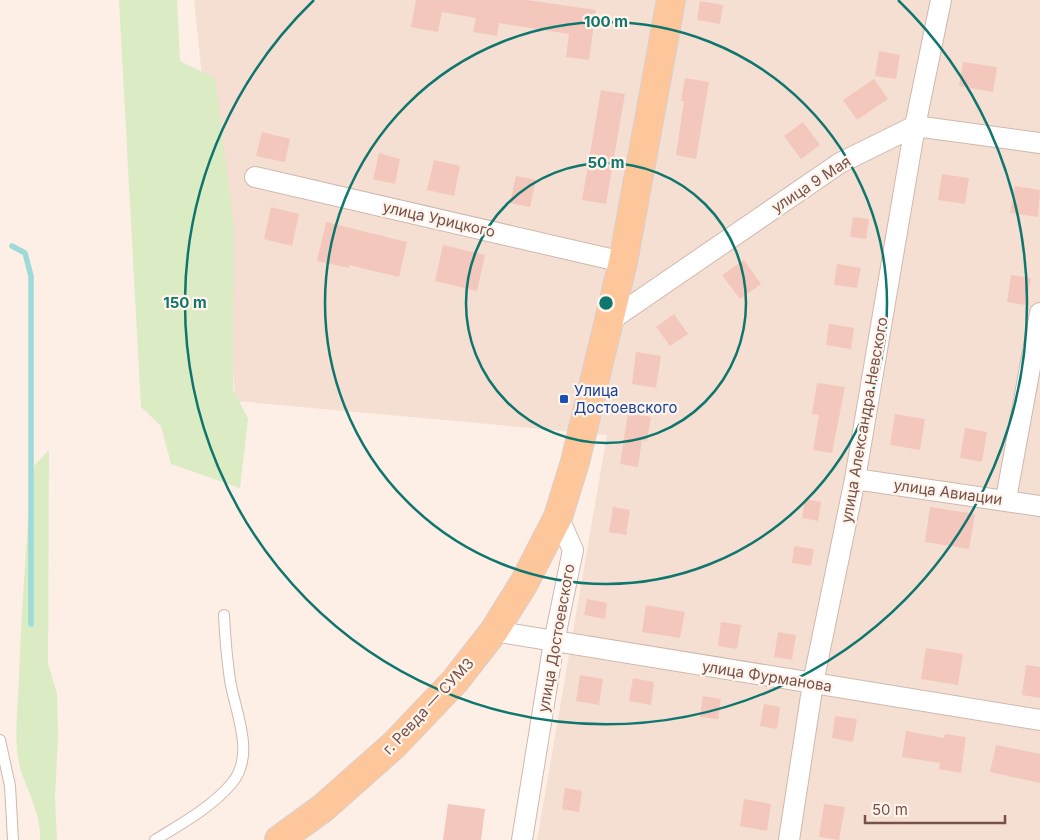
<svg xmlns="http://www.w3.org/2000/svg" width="1040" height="840" viewBox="0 0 1040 840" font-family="Inter,sans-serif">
<rect width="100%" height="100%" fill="#fdefe5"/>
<!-- residential -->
<path fill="#f5dfd3" d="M194,0h846v840h-503l70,-405 -371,-34z"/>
<!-- green -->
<path fill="#dbebc3" d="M119,0h58l3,61 35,17 19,148 -1,163 15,30 -8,69 -69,-24 -10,-38 -20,-19z
M49,450l-1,213 9,31 1,43 -3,61 2,42h-17c2,-33 -21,-58 -23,-91 -2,-22 1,-46 2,-68 2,-71 8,-142 13,-213z"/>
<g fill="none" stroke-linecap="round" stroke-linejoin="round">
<!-- stream -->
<path stroke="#9edad8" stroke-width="5.5" d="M12,246l13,7 6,23v348"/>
</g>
<!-- building -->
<path fill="#f3c7bc" d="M416,0h111l69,10 -7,50 -23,-3 3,-23 -70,-11 -2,13 -24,-4 3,-14 -34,-6 -4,20 -27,-5z
M700,1l23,4 -3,19 -23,-4z
M879,51l21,4 -4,24 -21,-3z
M963,62l34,5 -4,25 -34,-6z
M685,78l24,4 -13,77 -20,-4 8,-54h-3z
M874,79l14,20 -31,21 -14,-20z
M601,90l24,4 -19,110 -24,-4z
M803,122l17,23 -19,14 -17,-23z
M262,132l28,7 -5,23 -29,-6z
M379,153l21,6 -5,25 -22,-5z
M434,160l26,6 -6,30 -27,-6z
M942,174l27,4 -4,26 -27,-4z
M516,176l20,4 -6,27 -20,-4z
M1015,186l25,4 -2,27 -28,-4z
M271,207l28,7 -7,32 -28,-7z
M853,217l16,2 -3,20 -16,-2z
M326,222l81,20 -8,35 -50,-12v3l-32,-7z
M443,245l42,10 -8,36 -42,-10z
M744,260l17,24 -21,15 -18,-24z
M837,264l24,4 -4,20 -23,-3z
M1011,275l20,3 -5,27 -19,-3z
M674,314l14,20 -18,12 -14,-19z
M829,324l25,4 -3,21 -25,-4z
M636,352l25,4 -5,32 -24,-4z
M817,383l28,4 -13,66 -19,-3 6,-35 -7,-1z
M628,413l23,4 -4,24 -5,-1 -4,27 -18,-3z
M895,414l30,5 -5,31 -30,-5z
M965,428l22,4 -5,30 -22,-4z
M805,499l16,3 -3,19 -16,-3z
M613,507l17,3 -4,25 -17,-3z
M930,507l45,7 -6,35 -44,-7z
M794,546l20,3 -3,17 -19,-3z
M587,599l20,4 -2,16 -21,-4z
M646,605l39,7 -5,26 -38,-6z
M721,622l20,3 -4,24 -19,-3z
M778,632l18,3 -4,25 -18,-3z
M926,648l37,6 -5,31 -37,-6z
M1026,665l14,2v31l-18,-3z
M580,675l23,4 -4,26 -23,-4z
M633,678l21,4 -3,23 -22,-4z
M703,696l18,3 -3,20 -18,-2z
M764,704l16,3 -3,22 -17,-3z
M835,716l22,3 -4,23 -21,-4z
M906,731l38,7 1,-4 21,3 -5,36 -22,-4 1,-6 -38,-6z
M996,745l44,9v29l-50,-11z
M565,788l17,3 -3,21 -17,-3z
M744,799l27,5 -4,27 -27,-5z
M448,804l37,5 -4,31h-38z
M824,804l21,3 -6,33 -20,-3z"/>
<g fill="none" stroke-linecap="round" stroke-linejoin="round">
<defs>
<path id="service" d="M0,740l10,46 3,54
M155,840c26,-16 57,-33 77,-57 24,-29 3,-71 -2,-103 -3,-21 -5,-43 -6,-65"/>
<path id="minor" d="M255,177l368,85
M608,322l232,-159 75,-37 125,17
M855,479l185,27
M1006,499l34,-186
M494,631l546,89
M522,840l32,-198 19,-92 -15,-33
M789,840l24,-157 42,-204 60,-353 26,-126"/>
<path id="primary" d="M279,840l44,-32 71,-63 61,-64 39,-50 30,-48 34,-66 17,-55 48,-200 48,-262"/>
</defs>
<!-- service casing -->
<use href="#service" stroke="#d1b7ad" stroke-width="12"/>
<!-- minor casing -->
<use href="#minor" stroke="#d1b7ad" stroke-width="22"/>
<!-- primary casing -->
<use href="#primary" stroke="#d9cecc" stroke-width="30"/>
<!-- service -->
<use href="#service" stroke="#fff" stroke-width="10"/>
<!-- minor -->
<use href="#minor" stroke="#fff" stroke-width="20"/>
<!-- primary -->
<use href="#primary" stroke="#fec79b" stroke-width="28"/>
</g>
<!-- distance rings -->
<g fill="none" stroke="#0f766e" stroke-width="2.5">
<circle cx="606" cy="303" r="140"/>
<circle cx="606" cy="303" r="281"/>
<path d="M898 0A421 421 0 1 1 314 0"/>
</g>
<!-- markers -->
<rect fill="#1a4fb4" stroke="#fff4ec" stroke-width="2" x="559" y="394" width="10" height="10" rx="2.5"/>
<g text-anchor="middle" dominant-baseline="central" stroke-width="4.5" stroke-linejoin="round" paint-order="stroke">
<!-- street labels -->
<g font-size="15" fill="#775149" stroke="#fff4ec">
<text transform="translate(811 184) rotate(-33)">улица 9 Мая</text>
<text transform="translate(439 219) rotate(13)">улица Урицкого</text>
<text transform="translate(864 420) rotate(-80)">улица Александра Невского</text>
<text transform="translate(948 492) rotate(8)">улица Авиации</text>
<text transform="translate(556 638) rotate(-80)">улица Достоевского</text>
<text transform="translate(767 676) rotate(9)">улица Фурманова</text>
<text transform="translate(428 706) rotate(-47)">г. Ревда — СУМЗ</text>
</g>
<!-- transit labels -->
<g font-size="15" fill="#164399" stroke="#fff4ec" text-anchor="start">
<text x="574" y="390">Улица<tspan x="574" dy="17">Достоевского</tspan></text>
</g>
</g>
<circle cx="606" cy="303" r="8" fill="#0f766e" stroke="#fff4ec" stroke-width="2.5"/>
<g font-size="15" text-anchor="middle" font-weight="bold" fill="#0f766e" stroke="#fff4ec" stroke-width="4.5" stroke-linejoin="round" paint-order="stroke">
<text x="606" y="27">100 m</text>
<text x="606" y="168">50 m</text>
<text x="185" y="308">150 m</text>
</g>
<!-- scale -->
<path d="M865 815v8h140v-8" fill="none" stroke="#775149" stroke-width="2.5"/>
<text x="872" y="815" font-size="15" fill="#775149" stroke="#fff4ec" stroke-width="4" paint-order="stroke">50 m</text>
</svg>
